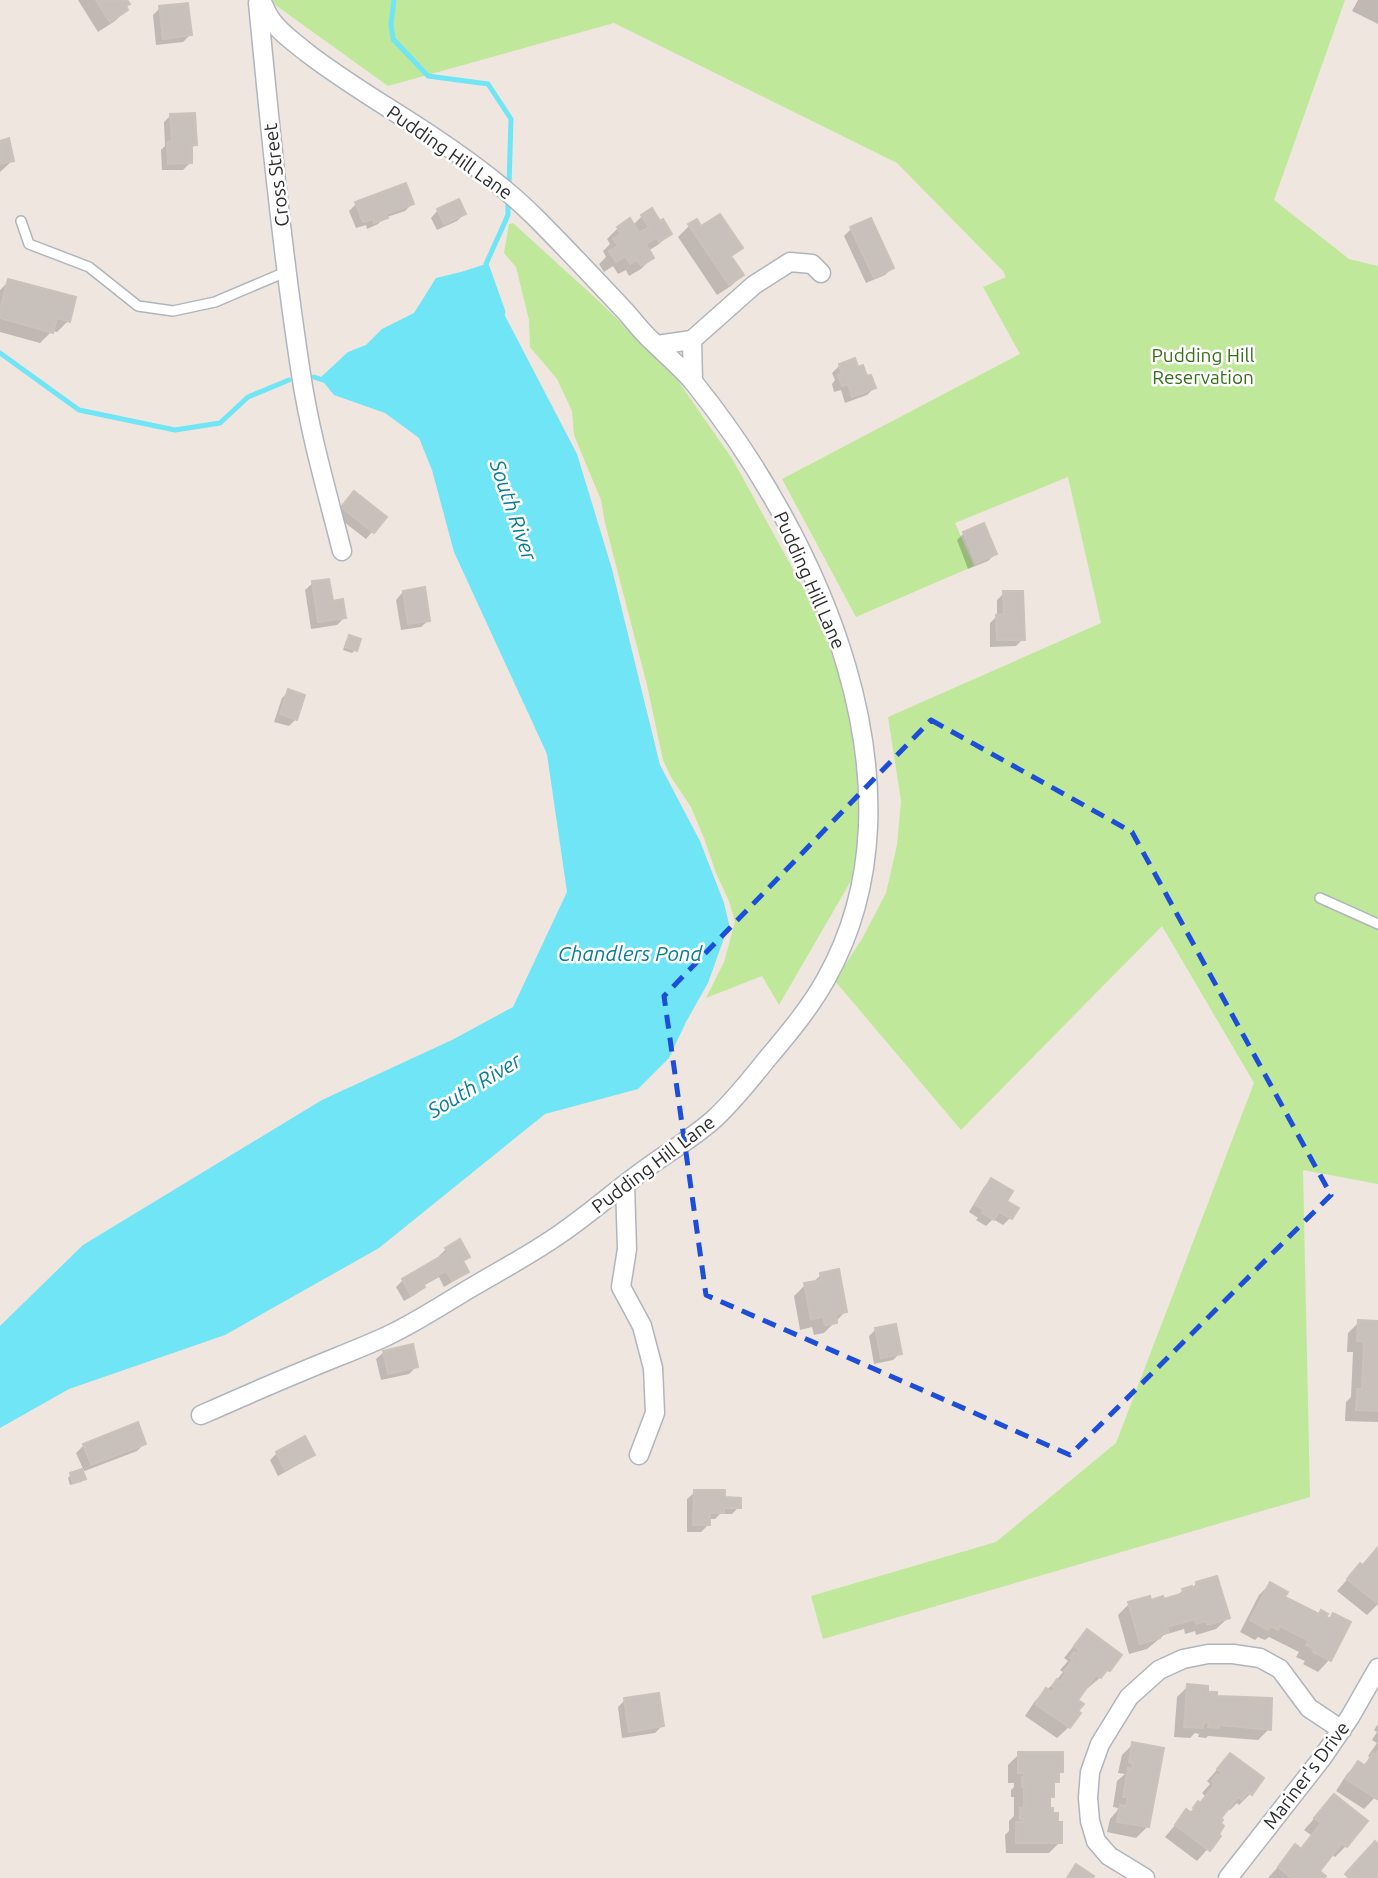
<svg xmlns="http://www.w3.org/2000/svg" width="1378" height="1878" viewBox="0 0 1378 1878" font-family="Ubuntu,sans-serif">
<rect width="100%" height="100%" fill="#efe6e0"/>
<!-- green -->
<path fill="#c0e89a" d="M273,0h1072l-71,200 75,59 29,7v918l-75,-14 7,327 -487,142 -12,-43 185,-54 120,-99 138,-360 -92,-157 -201,204 -126,-149 28,-44 23,-44 11,-48 4,-44 -13,-84 213,-94 -33,-146 -113,46 19,43 -118,51 -74,-138 238,-125 -37,-67 23,-10 -3,-6 -106,-108 -283,-140 -226,63 -114,-82z
M513,223l89,81 74,74 57,82 101,184 22,70 8,82 -5,71 -80,138 -17,-29 -56,22 18,-36 11,-40 -6,-21 -13,-28 -12,-35 -13,-31 -20,-30 -8,-17 -16,-75 -42,-162 -4,-23 -27,-65 -2,-24 -15,-32 -27,-32 -1,-27 -13,-53 -12,-14 5,-29z"/>
<!-- water -->
<path fill="#6fe5f5" d="M486,264l17,48 74,142 35,115 48,196 40,76 24,62 5,21 -21,59 -22,39 -17,36 -31,31 -93,25 -166,134 -154,87 -156,54 -69,39v-102l83,-81 239,-145 130,-60 61,-33 54,-115 -20,-138 -93,-202 -22,-82 -13,-32 -34,-25 -51,-18 -14,-17 28,-26 18,-7 16,-16 32,-16 22,-35 25,-6z"/>
<!-- shadow -->
<path fill="#0003" d="M78,0h47l-1,7 2,3 -11,11 -17,11z
M1358,0h20v24l-26,-13z
M160,8l30,27 -7,7 -27,3 -3,-30z
M171,115l24,30 -5,5 1,12 -8,8h-21l-1,-20 4,-4 -1,-24z
M0,142l13,18 -13,12z
M356,204h56l-7,7 -21,7 -6,6 -11,5 -1,-4 -10,3 -7,-17z
M438,210l26,4 -7,7 -20,9 -6,-12z
M642,216l28,17 -11,11 -11,7 4,7 -11,11 -12,7 -3,-6 -8,4 -5,-8 -9,6 -5,-8 7,-7 -3,-6 7,-7 -3,-5 11,-11 14,-2z
M689,226l12,3 40,19 -11,10 12,17 -11,11 -14,9 -39,-58z
M851,229l41,39 -7,7 -19,8 -22,-47z
M9,281l59,40 -11,11 -5,-1 -12,12 -40,-11v-42z
M840,365l17,4 17,19 -7,7 -22,8 -4,-13 -7,2 -2,-8 3,-4 -3,-7z
M347,500l38,17 -19,22 -31,-24z
M964,533l31,21 -7,7 -20,8 -11,-29z
M313,583l31,35 -7,7 -26,4 -6,-39z
M403,592l26,28 -8,7 -20,3 -5,-30z
M1004,593l19,46 -7,7 -26,1v-24l7,-7v-16z
M349,638l6,12 -3,3 -9,-3 3,-9z
M289,691l7,28 -7,7 -15,-4 8,-24z
M991,1180l14,22 5,16 -7,7 -10,-6 -7,7 -10,-6 2,-2 -9,-6 15,-25z
M446,1249l22,8 -6,6 4,8 -7,7 -15,9 -5,-10 -16,9 -7,8 -12,7 -8,-14 7,-7 37,-22 -1,-2z
M821,1275l24,37 -21,21 -10,2 -2,-8 -12,3 -6,-34 11,-11 7,-2z
M1359,1322l19,1v99l-33,-1 1,-19 5,-5 2,-45h-6l1,-19z
M876,1329l24,24 -7,7 -19,4 -5,-28z
M384,1352l32,15 -7,7 -28,6 -5,-21z
M144,1444l-7,7 -55,21 2,7 -3,3 -11,3 -2,-7 3,-3 13,-4 -8,-18 8,-8z
M277,1453l35,1 -7,7 -27,15 -8,-16z
M695,1492l28,7 16,8 -7,7h-12l-5,5h-7v6l-7,7h-14v-33z
M1378,1547v57l-11,11 -30,-24 23,-26 2,2z
M1197,1583l31,35 -12,11 -20,6 -1,-4 -10,3 -1,-5 -20,6 -17,14 -18,5 -11,-39 11,-11 34,-3 13,-4 7,-7 9,-2z
M1270,1584l13,14 46,22 5,-5 15,8 -20,37 -11,12 -15,-8 2,-3 -9,-4 3,-5 -30,-15 -4,3 -7,-3 -3,3 -15,-8 19,-37z
M1087,1632l22,38 -21,18 -2,-1 -10,13 -7,27 -12,11 -32,-22 10,-15 19,-18 9,-11 -3,-2 8,-9 -4,-3 12,-15z
M1188,1686l27,12 54,31 -11,11 -50,-4 -2,2 -8,-1 1,-3 -4,-1 -5,5 -16,-1 3,-40z
M625,1700l37,26 -7,7 -33,5 -4,-31z
M1378,1724v70l-14,15 -28,-18 11,-17 11,-11 4,3 9,-8 -3,-2 9,-13 -5,-3 5,-8 -3,-2z
M1133,1744l15,82 -12,12 -29,-6 3,-13 7,-8 1,-3 -5,-1 4,-26 8,-7 -7,-1 4,-18z
M1019,1754l43,18 -5,4v5l-4,5v10l-4,4v9l11,33 -11,11h-43l-1,-18 4,-4v-10l5,-5v-19h-3v-7l3,-3v-4h-6v-18z
M1230,1755l20,39 -11,11 -2,-2 -7,7 -3,-2 -8,10 -3,16 3,2 -22,25 -32,-24 22,-26 2,2 10,-9 6,-8 -3,-3 8,-9 -3,-3z
M1334,1796l12,50 -11,11 -4,-3 -14,17 5,7h-54l28,-31 3,3 12,-15 -7,-5z"/>
<g fill="none" stroke-linecap="round" stroke-linejoin="round">
<!-- stream -->
<path stroke="#6fe5f5" stroke-width="5" d="M394,0l-3,24 2,15 35,37 60,8 23,35 -2,67
M502,315l1,-3 -17,-48 22,-49v-16
M0,353l79,57 96,20 45,-7 28,-26 41,-17
M314,377l12,4"/>
</g>
<!-- building -->
<path fill="#c8c1bb" stroke="#cbc2b9" stroke-width="2" d="M96,0h31l3,4 -4,2 2,4 -18,12z
M188,3l4,32 -29,4 -4,-33z
M195,113l2,32h-5v18l-24,1 -1,-22 5,-1 -2,-27z
M9,138l5,23 -14,3v-23z
M406,183l8,21 -28,10 2,4 -14,5 -1,-4 -10,3 -8,-20z
M459,199l7,15 -22,10 -7,-15z
M652,208l8,13 3,-2 9,15 -13,8 -3,-4 -10,6 8,14 -13,8 -4,-6 -7,4 -5,-8 -9,6 -7,-11 9,-5 -5,-7 8,-5 -4,-7 13,-9 9,15 10,-6 -8,-12z
M720,214l23,34 -12,8 13,19 -15,10 -41,-61 9,-5 4,7z
M871,218l23,50 -20,10 -24,-51z
M8,279l68,18 -6,25 -13,-4 -4,15 -53,-15v-8z
M855,358l3,9 5,-2 4,11 4,-1 5,13 -24,9 -4,-13 -6,2 -4,-11 4,-1 -3,-10z
M354,491l33,26 -13,16 -33,-26z
M984,523l13,31 -21,9 -13,-31z
M329,579l4,22 10,-2 3,19 -28,4 -6,-41z
M425,587l5,34 -22,3 -5,-33z
M1003,591h20l2,49h-28l-1,-25 8,-1z
M349,635l12,4 -4,12 -12,-4z
M288,689l17,6 -8,25 -17,-6z
M991,1178l22,13 -6,10 12,7 -7,11 -13,-7 -5,8 -12,-7 2,-3 -9,-5z
M460,1239l10,18 -7,4 6,11 -17,9 -6,-10 -23,13 2,3 -14,9 -9,-17 46,-27 -3,-4z
M839,1269l8,43 -11,2 1,9 -12,2 -2,-8 -12,2 -7,-36 17,-3 -1,-7z
M1358,1320l20,1v90l-22,-1 1,-21h5l2,-47 -7,-1z
M896,1324l6,30 -21,4 -6,-30z
M413,1344l5,23 -30,7 -5,-23z
M138,1422l8,22 -55,21 -8,-21z
M305,1436l10,19 -30,15 -9,-18z
M82,1469l4,10 -13,4 -3,-10z
M694,1490h31v7l16,1v10h-17v5h-14v12h-17z
M1378,1547v57l-31,-25 13,-16 3,2z
M1217,1576l13,42 -23,7 -1,-4 -10,3 -1,-5 -28,8 2,5 -10,3 1,3 -20,6 -12,-42 22,-6 1,4 12,-4 1,3 20,-6 -2,-4 10,-3 1,3 4,-1 -1,-6z
M1270,1582l18,10 -3,5 34,17 2,-4 7,4 -2,2 4,3 3,-6 18,9 -20,39 -18,-9 1,-3 -8,-4 3,-4 -29,-15 -2,4 -8,-4 -2,4 -18,-10z
M1087,1629l35,26 -12,16 -3,-1 -6,8 -5,-3 -18,25 6,4 -6,7 3,2 -11,15 -35,-24 11,-16 6,4 3,-4 -3,-2 5,-7 3,3 6,-9 -2,-2 9,-11 -3,-2 4,-6 2,2 3,-4 -5,-4z
M1187,1684l21,2v6h9v4l55,2 -1,32 -52,-5v3l-11,-1 1,-4 -5,-1 -1,6 -19,-1z
M659,1693l5,33 -35,6 -5,-34z
M1132,1742l32,6 -15,79 -32,-5 3,-17 6,1 2,-9h-5l5,-29 4,1 1,-6 -4,-1z
M1378,1751v46l-1,2 -31,-20 12,-18 7,5 8,-13 2,2z
M1018,1752h45v20h-4v10h-5v15h-4v11h3v5h5v9h4v21h-46v-21h7v-3h-3v-11h4v-21h-2v-10h2v-4h-6z
M1230,1753l34,25 -12,17 -4,-3 -6,8 -4,-3 -17,21 2,2 -2,3 3,3 -5,8 2,2 -11,15 -35,-26 11,-16 6,4 3,-4 -2,-1 5,-7 2,2 15,-19 -3,-3 5,-7 2,2 3,-3 -5,-4z
M1334,1794l34,27 -21,26 -5,-4 -22,28 6,5 -2,2h-32l-14,-11 17,-23 6,5 20,-26 -7,-5z
M1375,1841l3,3v34h-29l-4,-4z
M1076,1864l18,12 -1,2h-26z"/>
<g fill="none" stroke-linecap="round" stroke-linejoin="round">
<defs>
<path id="service" d="M21,221l8,23 60,23 49,39 35,5 42,-9 73,-31
M1320,898l58,26"/>
<path id="minor" d="M258,3c12,124 24,248 43,371 9,60 26,118 41,177
M692,340l1,42
M657,345l35,-5 62,-55 36,-23 22,2 9,9
M625,1184l2,65 -6,38 21,39 11,42 2,45 -16,42
M201,1415c34,-15 68,-30 102,-44 28,-12 56,-22 84,-35 30,-14 58,-33 87,-50 29,-17 59,-33 86,-52 25,-17 48,-37 72,-55 26,-21 56,-37 81,-59 20,-18 37,-40 54,-61 21,-25 43,-51 59,-80 107,-190 -8,-442 -131,-595 -13,-16 -29,-29 -43,-43 -10,-9 -18,-20 -27,-30 -30,-32 -60,-64 -90,-94 -31,-31 -67,-57 -103,-81 -42,-28 -86,-53 -126,-84 -12,-10 -28,-21 -36,-34 -4,-6 -6,-12 -9,-18
M1145,1878l-36,-22 -13,-15 -6,-20 -2,-23 2,-26 10,-28 29,-47 30,-27 24,-11 25,-5h25l27,4 20,11 29,39 33,22
M1228,1878l94,-120 28,-41 28,-49"/>
</defs>
<!-- service casing -->
<use href="#service" stroke="#b0b5bd" stroke-width="12"/>
<!-- minor casing -->
<use href="#minor" stroke="#b0b5bd" stroke-width="21"/>
<!-- service -->
<use href="#service" stroke="#fff" stroke-width="9"/>
<!-- minor -->
<use href="#minor" stroke="#fff" stroke-width="18"/>
</g>
<!-- marked area -->
<path fill="none" stroke="#1d4ed8" stroke-width="5" stroke-dasharray="14 9" stroke-linejoin="round" d="M931,720l201,112 199,363 -261,260 -364,-160 -42,-299z"/>
<g text-anchor="middle" dominant-baseline="central" stroke-width="5" stroke-linejoin="round" paint-order="stroke">
<!-- street labels -->
<g font-size="19" fill="#2d2d2d" stroke="#fff">
<text transform="translate(450 152) rotate(35)">Pudding Hill Lane</text>
<text transform="translate(276 175) rotate(-97)">Cross Street</text>
<text transform="translate(810 580) rotate(66)">Pudding Hill Lane</text>
<text transform="translate(653 1164) rotate(-37)">Pudding Hill Lane</text>
<text transform="translate(1306 1775) rotate(-53)">Mariner's Drive</text>
</g>
<!-- park labels -->
<g font-size="19" fill="#377018" stroke="#fff">
<text x="1203" y="355">Pudding Hill<tspan x="1203" dy="22">Reservation</tspan></text>
</g>
<!-- water labels -->
<g font-size="21" font-style="italic" fill="#087d99" stroke="#fff">
<text transform="translate(514 510) rotate(71)">South River</text>
<text x="630" y="953">Chandlers Pond</text>
<text transform="translate(474 1085) rotate(-31)">South River</text>
</g>
</g>
</svg>
